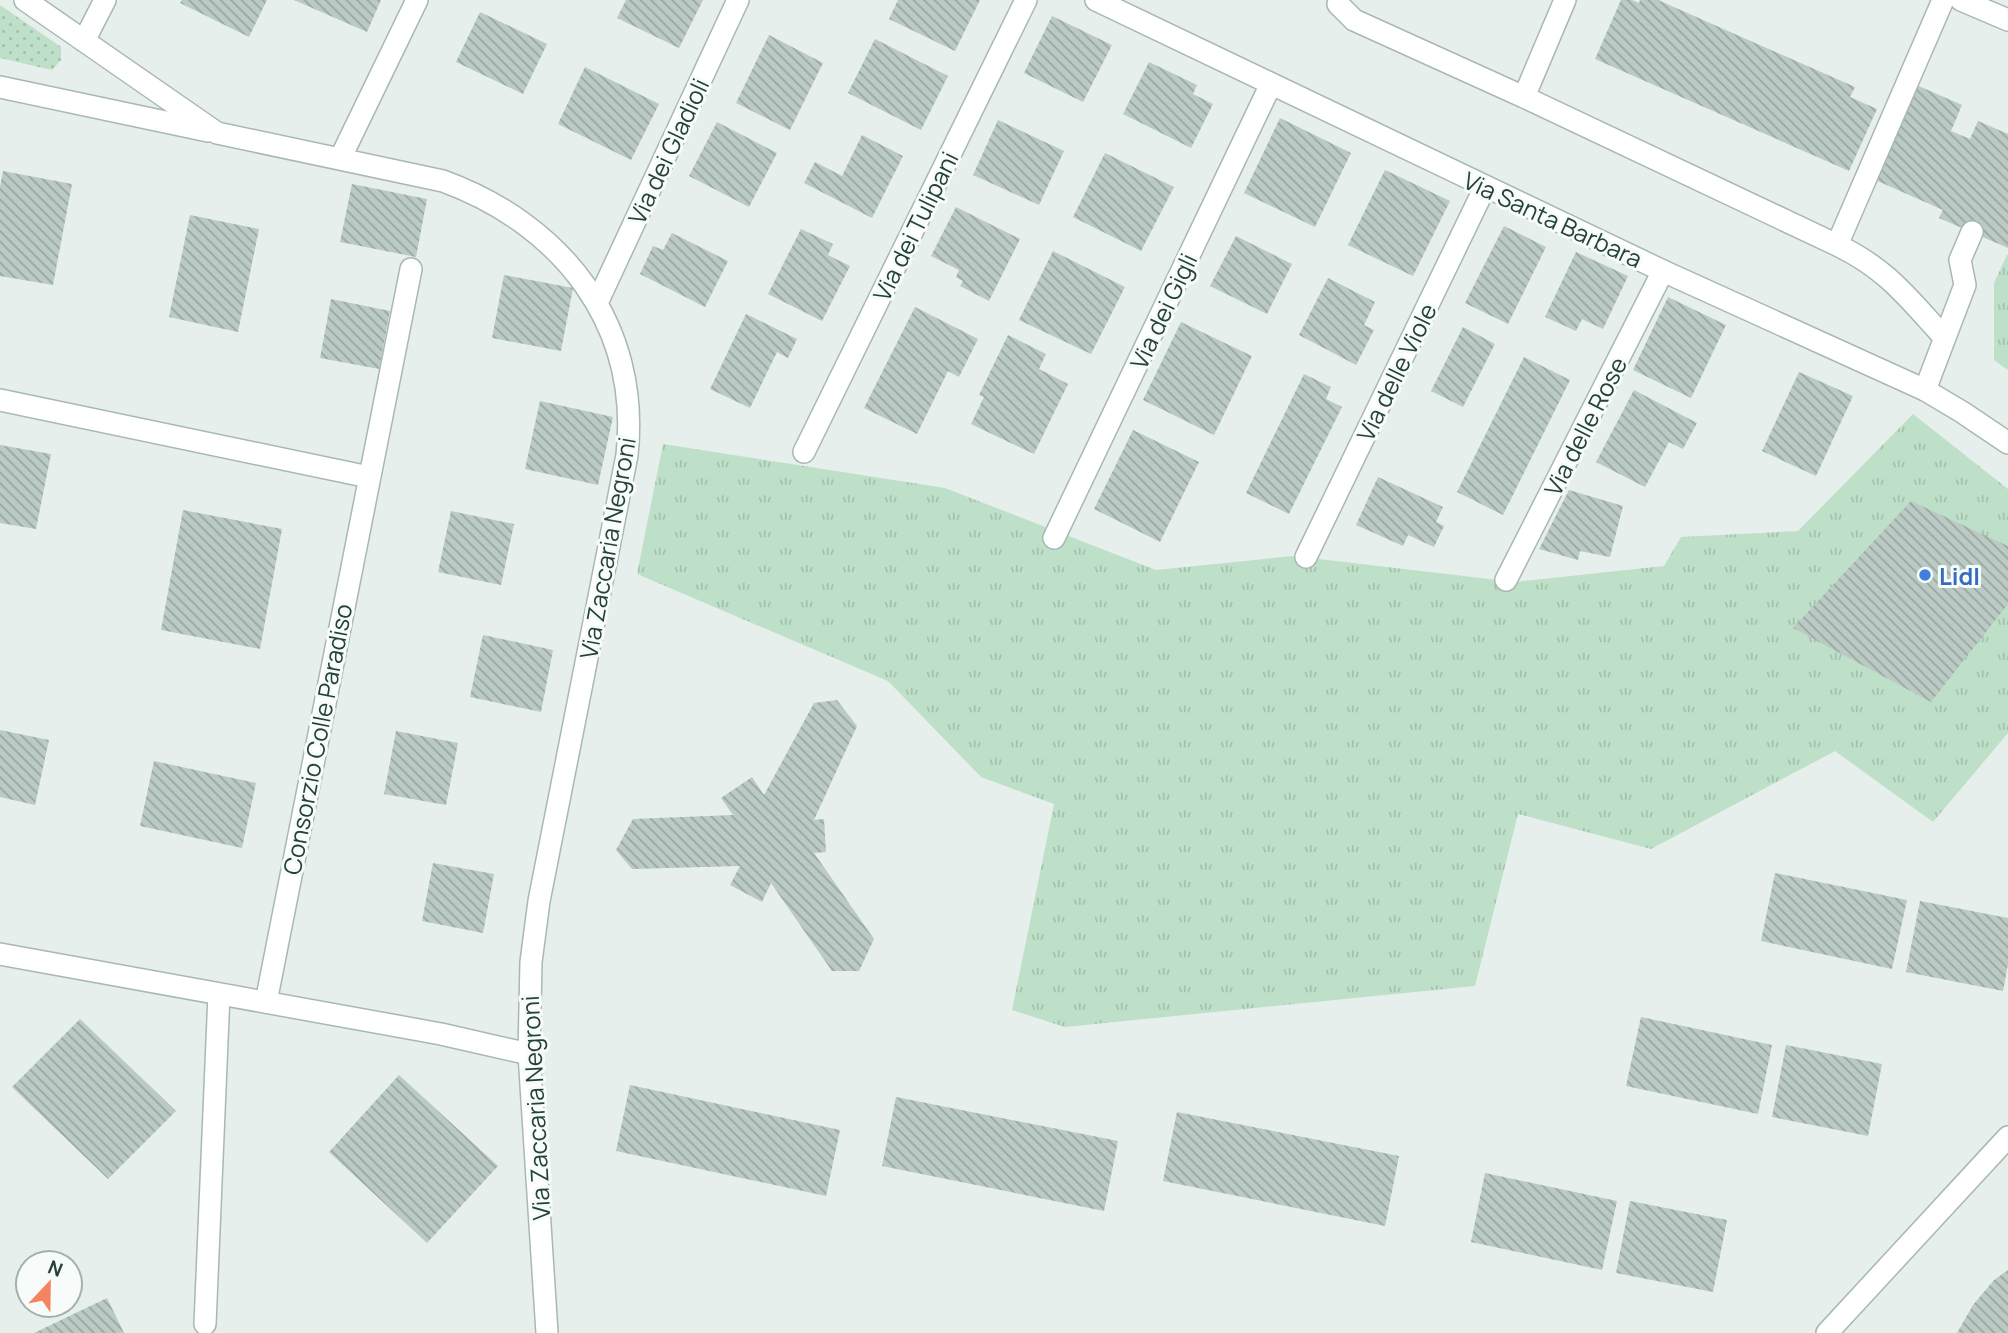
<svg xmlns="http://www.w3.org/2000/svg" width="2008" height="1333" viewBox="0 0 2008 1333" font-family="Manrope,sans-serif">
<defs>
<pattern id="grass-tufts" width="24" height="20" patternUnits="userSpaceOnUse" patternTransform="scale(1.75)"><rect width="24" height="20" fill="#bfe0c8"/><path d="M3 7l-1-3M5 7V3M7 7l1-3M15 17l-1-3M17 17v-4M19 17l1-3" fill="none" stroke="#a4c1ad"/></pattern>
<pattern id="park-dots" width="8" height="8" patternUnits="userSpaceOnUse" patternTransform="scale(1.75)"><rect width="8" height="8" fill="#bfe0c8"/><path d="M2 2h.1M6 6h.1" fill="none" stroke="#a4c1ad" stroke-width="1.8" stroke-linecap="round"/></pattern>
<pattern id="building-back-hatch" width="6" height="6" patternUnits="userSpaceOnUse" patternTransform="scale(1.75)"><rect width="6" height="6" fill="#bbcac4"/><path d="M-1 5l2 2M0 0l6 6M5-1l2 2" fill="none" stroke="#98a6a0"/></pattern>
</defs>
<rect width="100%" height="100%" fill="#e6efeb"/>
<!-- grass -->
<path fill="url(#grass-tufts)" d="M2007,255h1v115l-14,-10v-77z
M1913,414l95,75v244l-75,89 -98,-71 -184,98 -133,-35 -43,172 -410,41 -53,-17 42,-206 -73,-27 -93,-96 -251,-107 26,-130 282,44 211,82 137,-14 222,26 149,-16 17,-29 117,-6z"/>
<!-- park -->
<path fill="url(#park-dots)" d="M0,5l61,42v13l-9,10 -52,-12z"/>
<!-- building -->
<path fill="url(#building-back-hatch)" d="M182,0h85l-18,37 -69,-34z
M294,0h87l-14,32z
M626,0h77l-24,48 -62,-30z
M898,0h82l-25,51 -66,-32z
M1621,0h11l7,3 1,-3h18l197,87 -5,10 27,12 -28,62 -254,-112z
M480,12l67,32 -24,50 -67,-32z
M1052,16l60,29 -29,57 -59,-29z
M769,35l54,28 -33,67 -54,-27z
M875,39l73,37 -27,54 -73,-37z
M1149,62l48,23 -4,9 20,10 -22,44 -68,-34z
M585,67l74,37 -28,56 -73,-36z
M1914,84l48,21 -11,26 19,8 8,-18 30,13v114l-69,-30 4,-8 -70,-31z
M1280,118l71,35 -36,74 -71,-34z
M998,120l66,31 -25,54 -66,-30z
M717,122l60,31 -28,54 -60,-31z
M862,135l41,21 -31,62 -68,-35 11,-21 27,14z
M1105,153l69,34 -33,64 -68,-34z
M1385,170l65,31 -37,75 -65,-31z
M3,171l69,13 -19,101 -53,-9v-89z
M352,184l75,15 -11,58 -76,-15z
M956,207l64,32 -31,62 -29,-15 3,-5 -7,-4 3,-7 -28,-14z
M190,215l69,14 -21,103 -69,-15z
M1504,226l42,21 -38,77 -43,-21z
M801,229l32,15 -5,11 22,11 -28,55 -54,-27z
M672,233l56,28 -23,46 -65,-33 13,-28 10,4z
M1236,236l56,28 -25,50 -57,-28z
M1053,251l72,36 -34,67 -72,-34z
M1576,252l52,24 -25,53 -21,-10 -6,12 -31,-14z
M504,275l69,13 -12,63 -69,-13z
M1328,278l47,24 -11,23 10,5 -18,35 -57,-30z
M1668,297l58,28 -35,73 -58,-28z
M331,299l59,12 -11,58 -59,-11z
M915,307l63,32 -19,38 -11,-6 -31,63 -53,-26z
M746,314l51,25 -9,19 -11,-6 -27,56 -40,-19z
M1181,322l71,34 -38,79 -71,-35z
M1463,327l32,17 -32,63 -32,-16z
M1008,335l38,19 -7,15 29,15 -34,70 -63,-30 13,-27 -5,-2z
M1524,357l46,23 -67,135 -46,-23z
M1799,372l54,24 -37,80 -54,-25z
M1304,374l27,13 -5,12 16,8 -53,107 -43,-21z
M1634,390l63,33 -14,26 -14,-7 -24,45 -49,-25z
M540,401l73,16 -15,68 -73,-16z
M1133,430l66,32 -39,80 -66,-33z
M0,445l51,9 -15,75 -36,-6z
M1378,477l65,30 -7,15 8,4 -10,21 -26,-12 -5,11 -47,-21z
M1569,490l54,16 -13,51 -30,-6 -2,9 -39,-11z
M1911,501l97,45v58l-77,98 -138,-74z
M183,510l99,19 -22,120 -99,-19z
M451,511l63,13 -13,61 -63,-13z
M483,635l70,15 -12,62 -71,-15z
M837,700l20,26 -43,94 10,-1 2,33 -12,1 60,86 -15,32h-27l-61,-88 -9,19 -32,-17 10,-19 -108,3 -16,-19 17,-31 100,-4 -12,-17 31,-21 12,18 50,-92z
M0,730l49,10 -14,65 -35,-8z
M396,731l62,12 -12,62 -62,-11z
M154,761l102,22 -14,65 -102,-22z
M433,863l61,11 -11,59 -61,-12z
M1775,873l132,27 -15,69 -131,-28z
M1920,901l88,17v46l-5,27 -97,-19z
M1641,1017l131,28 -14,69 -132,-28z
M80,1019l96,92 -68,68 -96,-92z
M1786,1045l96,19 -14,72 -96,-19z
M399,1075l99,91 -71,77 -98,-91z
M630,1085l210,45 -14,66 -210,-45z
M896,1097l222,44 -14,70 -222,-45z
M1177,1112l222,44 -14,70 -222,-45z
M1485,1173l132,28 -15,69 -131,-28z
M1630,1201l97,19 -14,72 -97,-19z
M2008,1270v63h-51l16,-28 21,-25z
M107,1298l17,35h-90z"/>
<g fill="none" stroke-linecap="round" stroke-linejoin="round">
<defs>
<path id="service" d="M1565,0l-41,97 313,148
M1943,0l-106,245c50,24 70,52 107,92
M1961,0l47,20
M1338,4l16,16 170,77
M1925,390l40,-105 -5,-25 12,-28"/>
<path id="minor" d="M25,0l192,133 226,48c120,44 198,144 184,274l-88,446 -8,61 -2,92 18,279
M84,41l21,-41
M0,87l208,44
M340,159l77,-159
M597,303l141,-303
M0,400l369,77
M804,452l222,-452
M1054,538l217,-454
M1306,557l179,-370
M1506,580l157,-309
M0,954l441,80 88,20
M266,1002l145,-733
M205,1324l14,-330
M1827,1333l181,-196"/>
<path id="tertiary" d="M1096,0l567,271 262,119 37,22 46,31"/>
</defs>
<!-- service casing -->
<use href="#service" stroke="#a8b8b2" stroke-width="24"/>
<!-- minor casing -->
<use href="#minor" stroke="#a8b8b2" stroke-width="24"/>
<!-- tertiary casing -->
<use href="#tertiary" stroke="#a8b8b2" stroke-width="24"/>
<!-- service -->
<use href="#service" stroke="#fff" stroke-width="21"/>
<!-- minor -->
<use href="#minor" stroke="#fff" stroke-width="21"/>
<!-- tertiary -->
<use href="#tertiary" stroke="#fff" stroke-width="21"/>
</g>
<!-- markers -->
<circle fill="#3f7fe0" stroke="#f7fbf9" stroke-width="2.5" cx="1925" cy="575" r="7"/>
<g text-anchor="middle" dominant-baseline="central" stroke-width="6" stroke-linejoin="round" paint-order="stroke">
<!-- street labels -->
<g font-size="24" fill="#24423a" stroke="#f7fbf9">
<text transform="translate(668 151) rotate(-65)">Via dei Gladioli</text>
<text transform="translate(1553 219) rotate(25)">Via Santa Barbara</text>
<text transform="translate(915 226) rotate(-64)">Via dei Tulipani</text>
<text transform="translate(1163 311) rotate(-65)">Via dei Gigli</text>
<text transform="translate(1396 372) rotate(-64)">Via delle Viole</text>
<text transform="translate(1585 426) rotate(-63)">Via delle Rose</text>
<text transform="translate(607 548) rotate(-80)">Via Zaccaria Negroni</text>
<text transform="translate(317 739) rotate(-79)">Consorzio Colle Paradiso</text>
<text transform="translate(535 1108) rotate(-93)">Via Zaccaria Negroni</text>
</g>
<!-- shop labels -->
<g font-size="24" font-weight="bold" fill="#366cbe" stroke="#f7fbf9" text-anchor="start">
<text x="1939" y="575">Lidl</text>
</g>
</g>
<!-- north arrow -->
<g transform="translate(49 1284) rotate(22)"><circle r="33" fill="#f7fbf9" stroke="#a3b1ad" stroke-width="2"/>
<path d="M0-5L12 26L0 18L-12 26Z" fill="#f4845f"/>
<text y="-10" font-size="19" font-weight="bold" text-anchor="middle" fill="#24423a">N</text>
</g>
</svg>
